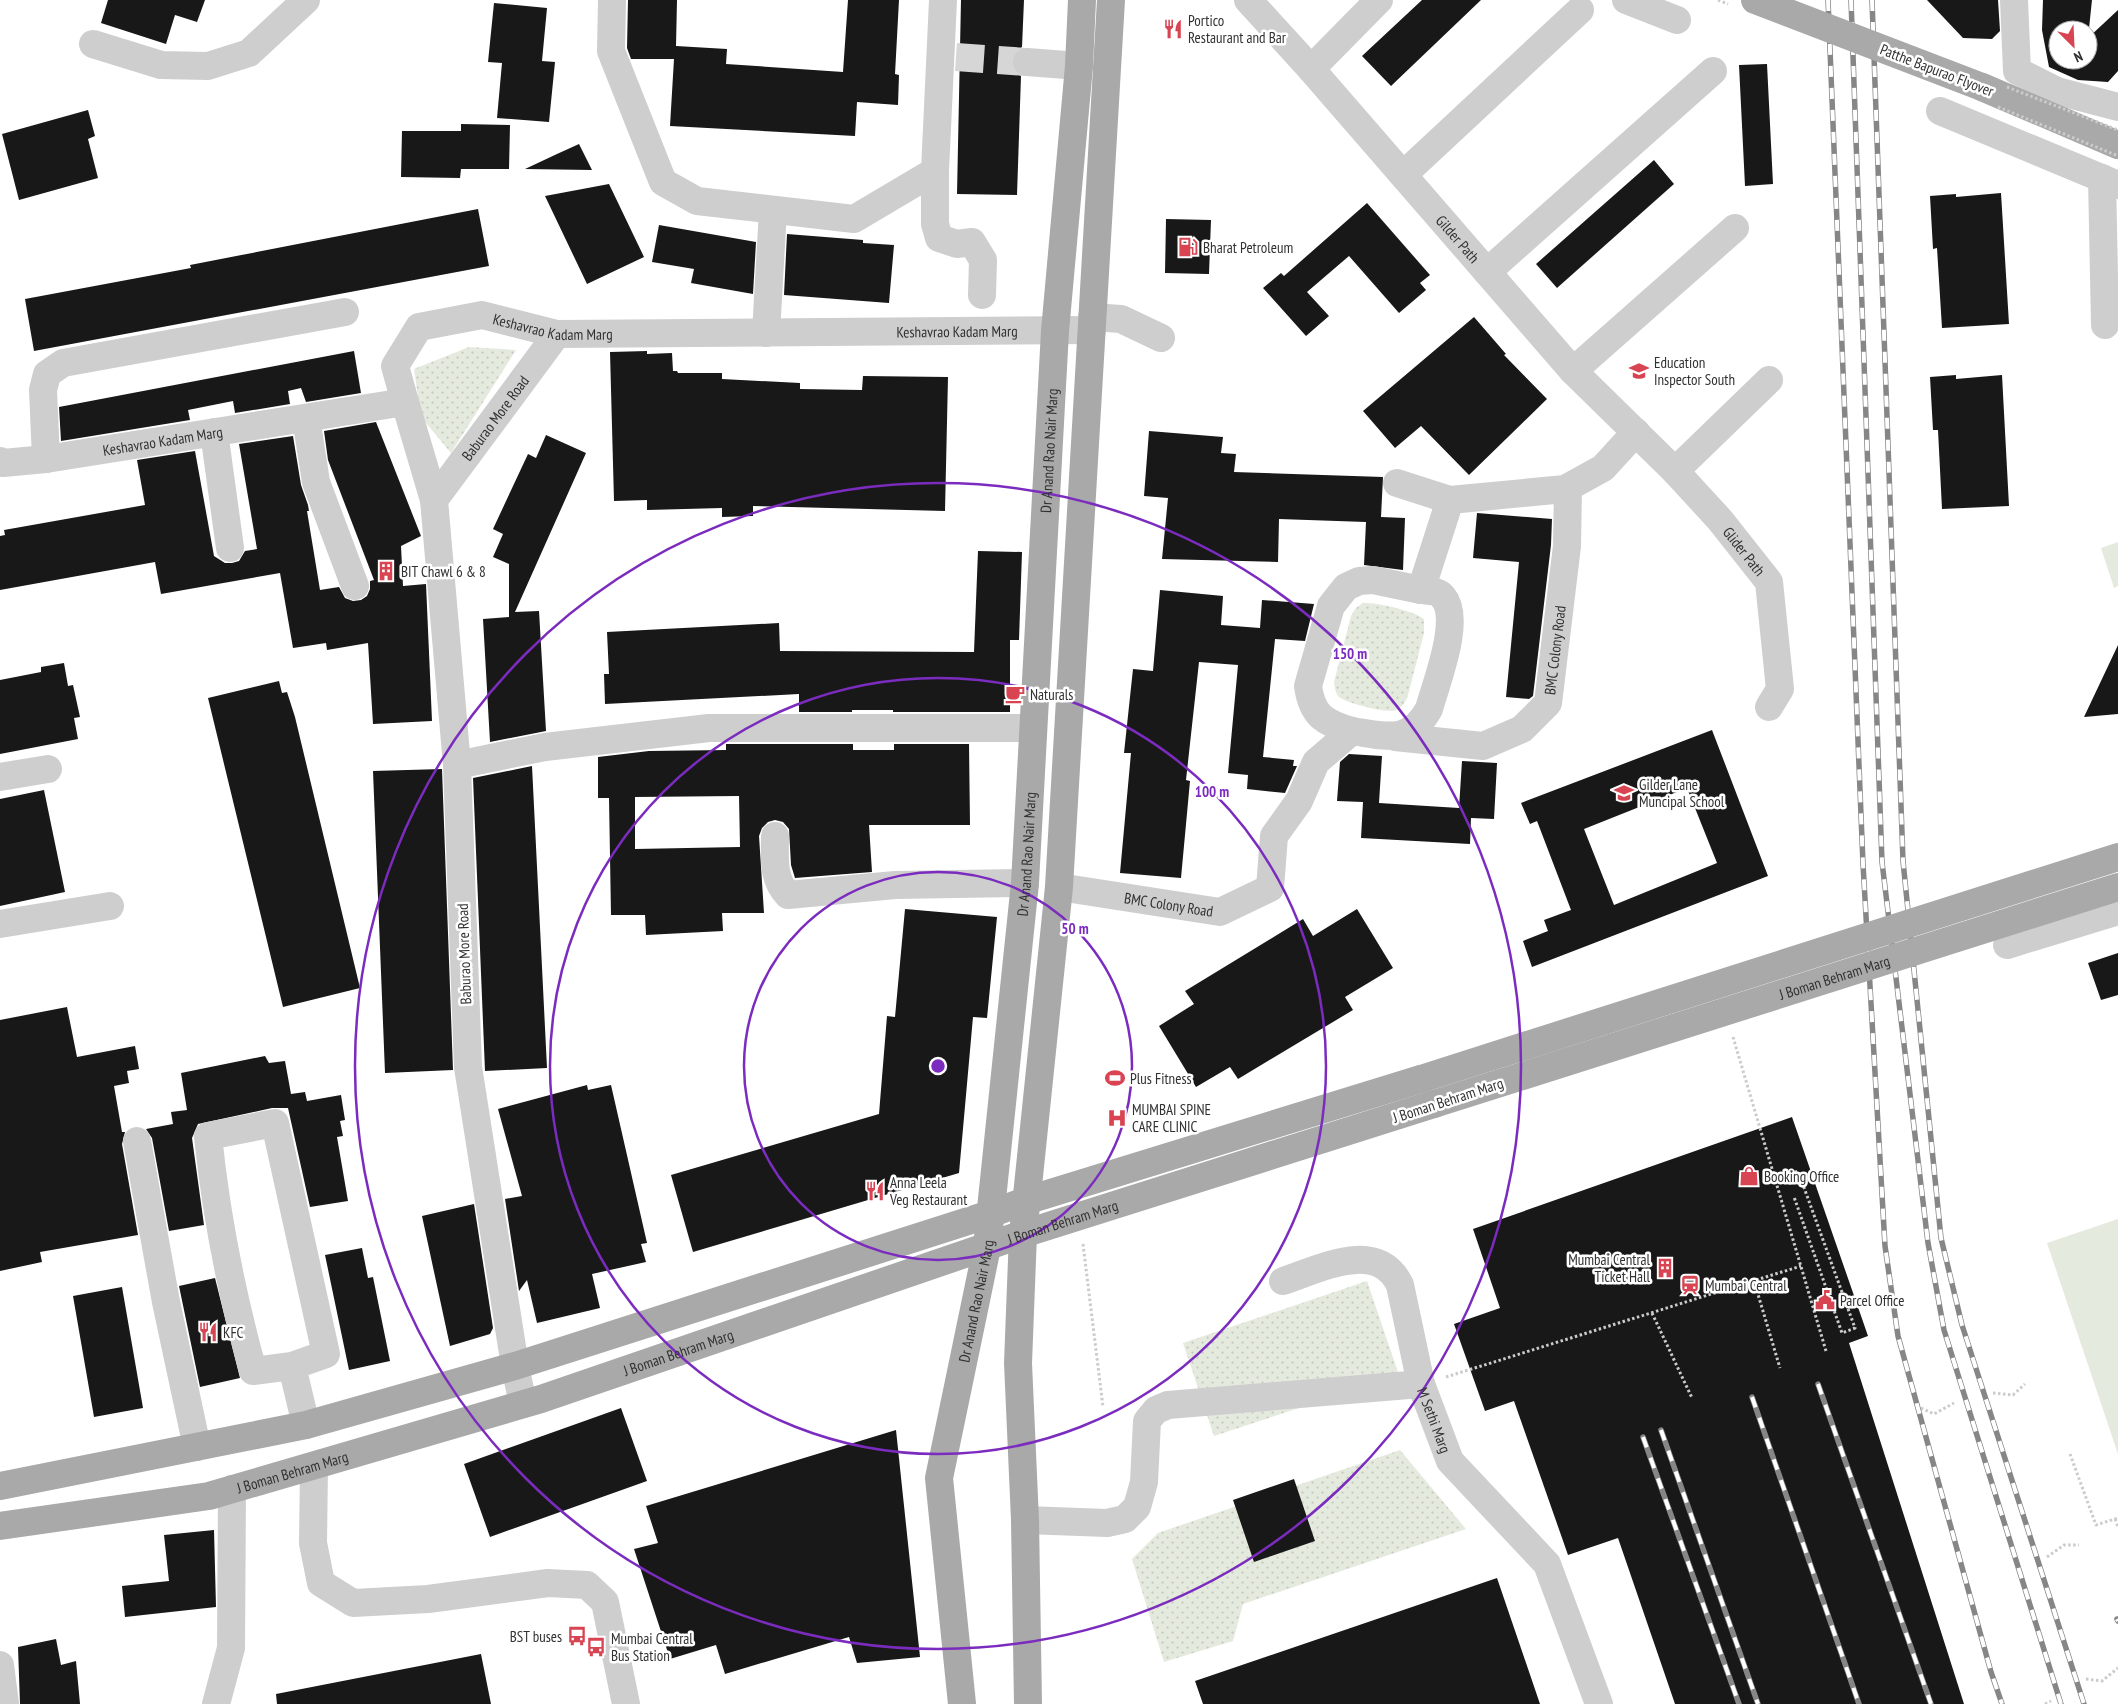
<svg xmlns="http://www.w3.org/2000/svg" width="2118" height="1704" viewBox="0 0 2118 1704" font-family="'PT Sans Narrow',sans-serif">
<defs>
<pattern id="park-dots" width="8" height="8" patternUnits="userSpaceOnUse" patternTransform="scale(1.25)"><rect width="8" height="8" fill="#e5eade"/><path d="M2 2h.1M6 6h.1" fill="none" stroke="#c5c9bf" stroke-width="1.8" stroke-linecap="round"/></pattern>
</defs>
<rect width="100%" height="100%" fill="#fff"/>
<!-- green -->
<path fill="#e5eade" d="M2118,542v44l-4,2 -13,-40z
M2118,1219v235l-71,-211z"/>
<!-- park -->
<path fill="url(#park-dots)" d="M469,347l47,3 -65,103 -30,-36 -7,-48z
M1363,603c13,-1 52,8 61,16v14l-16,62c-2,7 -6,12 -12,15 -8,4 -50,-7 -57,-13 -4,-4 -4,-10 -5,-15l17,-66 5,-8z
M1367,1281l32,94 -185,61 -31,-93z
M1400,1450l66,79 -223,75 -10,37 -69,21 -32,-103 26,-26z"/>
<!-- building -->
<path fill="#181818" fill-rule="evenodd" d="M108,0h97l-8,22 -22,-7 -9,29 -65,-21z
M628,0h49l-1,46 51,3 -1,15 117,8 5,-72h51l-4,74 4,1 -1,30 -41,-3 -2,34 -185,-10 4,-67h-43l-4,-11z
M961,0h63l-2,47 -8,6 -3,8 2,8 8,7 -4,119 -60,-1z
M1422,0h59l-90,86 -29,-30z
M1927,0h71l2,31 -8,8 -29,-1z
M2043,0h49l-4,38 30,-28v61l-10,11 -30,-2 -29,-13 -7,-37zM2058,30h30v30h-30z
M494,3l53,5 -5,53 13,1 -6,60 -52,-4 5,-55 -14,-1z
M1767,64l6,120 -28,2 -6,-121z
M88,110l7,26 -7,3 10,39 -79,22 -17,-66z
M461,124l49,1 -1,44h-48l-1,9 -59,-1 1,-46h59z
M579,144l13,26 -67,-1 32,-15z
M1654,160l20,24 -117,104 -21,-24z
M609,184l35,73 -57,27 -42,-88z
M2001,193l8,131 -67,4 -5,-80 -4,1 -3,-53 26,-2v3z
M1367,203l63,72 -10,8 6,7 -27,23 -50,-57 -42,36 22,24 -23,20 -43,-48 18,-15 3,3z
M478,209l11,57 -455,85 -9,-52 166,-31 -1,-3z
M1166,219l45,1 -2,54 -44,-1z
M659,225l97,17 -3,52 -62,-11 3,-14 -42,-7z
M787,234l76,6v3l31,2 -5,58 -105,-8z
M1474,317l32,37 -2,1 43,44 -78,76 -48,-49 -26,22 -32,-37z
M354,351l7,42 -55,9 -5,-14 -13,3 2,13 -55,9 -2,-12 -45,9 2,10 -129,21 -2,-34z
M647,351v3l25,-1 1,18h4l1,2h44v6l78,4v6l62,1 1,-14 85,1 -3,134 -192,-5v10l-31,1v-9l-75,2v-10l-33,1 -4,-149z
M1956,375v4l46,-4 7,131 -67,3 -4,-79h-5l-3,-53z
M376,422l45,114 -20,10 2,40 23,-2 6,137 -59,3 -5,-81 -41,7 -1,-7 -33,5 -13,-75 -119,21 -6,-32 -155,28v-54l5,-1 -1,-5 141,-25 -8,-45 58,-9 19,105 11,7h7l7,-2 6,-10 12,-2 -18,-105 54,-8 8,49 7,20 1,6h-2l13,79 19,-3 6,11 8,3 8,-1 6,-4 3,-7v-8l4,-1 -46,-120 -4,-29z
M1149,431l74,6 -2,16 15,1 -2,18 149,5 -2,40 24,1 -2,52 -39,-5 2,-43 -87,-3 -1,43 -116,-3 6,-61 -24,-2z
M546,435l40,18 -71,159 24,-1 7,120 -56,11 -7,-123 26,-2v-53l-16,-7 10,-23 -10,-5 35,-75 8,4z
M1477,513l75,6 -1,26 -18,151 -4,3 -23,-2 13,-135 -46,-4z
M978,551l44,1 -3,88h-9v72h-117v-2h-41v2h-53v-18l-194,10 -1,-30h5l-2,-42 172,-9 1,28 194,1z
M1160,590l63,6 -2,29 39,3 2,-28 52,4 -9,37 -30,-2 -12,118 31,3 -1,6h4l-12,27 -38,-4 1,-14 -20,-2 10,-108 -39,-3 -13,118 4,1 -9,97 -61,-5 11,-120h-7l9,-84 20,2z
M2118,645v69l-34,3z
M64,663l4,23 5,-1 7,32 -6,1 4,21 -78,15v-74l41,-8v-5z
M279,681l3,12 5,-1 8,25 65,271 -77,19 -75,-309z
M1712,730l56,146 -236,91 -9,-26 25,-10 -4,-11 27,-10 -34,-89 -7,3 -9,-21zM1687,788l30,75 -103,42 -30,-76z
M726,744h127v6h41v-6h75l1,81h-101l3,47 -77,6 -4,-13 -2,-36 -6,-7 -8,-2 -7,2 -6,6 -3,8 5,77h-42l1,18 -77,4 -1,-20h-34l-2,-117h-11v-41l51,-6 77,-1zM739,796l1,51 -105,2v-52z
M1349,754l33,2 -3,47 80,5 3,-47 35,2 -3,56 -23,-1 -1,26 -109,-6 2,-36 -26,-1 3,-39z
M532,766l15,302 -62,3 -12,-293z
M442,769l11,301 -68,3 -12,-302z
M44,790l21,102 -65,14v-107z
M905,909l92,8 -10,101 -14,-1 -14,156 -266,79 -22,-77 208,-61 8,-98 8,1z
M1357,909l36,59 -48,29 8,13 -115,69 -8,-12 -34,20 -37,-61 35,-22 -9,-13 118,-72 10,17z
M2118,953v42l-17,5 -13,-37z
M67,1007l10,50 58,-11 4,23 -12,2 2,12 -15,3 8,46h3l-3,12 16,91 -98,17 2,10 -42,9v-251z
M265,1056l4,7 16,-2 6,33 14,-2 2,9 34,-6 4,25 -5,1 3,15 -6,1 11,64 -38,6 -22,-99h-16l-74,16 -6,14 12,87 -35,6 -17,-93 -6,-9 27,-5 -2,-12 16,-2 -6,-37z
M587,1085l1,5 23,-5 36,158 -6,1 5,18 -54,12 8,34 -63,15 -10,-43 -8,11 -14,-92 17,-3 -24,-87z
M1792,1117l76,219 -19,7 115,361h-289l-57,-166 -50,17 -54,-154 -29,10 -31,-87 46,-16 -27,-79z
M474,1204l19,124 -3,6 -40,12 -28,-130z
M362,1248l6,30 5,-1 17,84 -41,9 -24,-115z
M215,1278l25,100 -40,9 -21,-101z
M122,1287l21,121 -49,9 -21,-121z
M621,1408l26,73 -157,56 -26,-73z
M896,1430l24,227 -63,6 -8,-26 -124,37 -9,-29 -46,14 -36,-110 24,-6 -12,-37z
M1294,1479l21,62 -61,21 -21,-62z
M214,1530l2,77 -91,10 -3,-31 47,-5 -5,-46z
M1497,1578l43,126h-337l-8,-23z
M56,1639l5,26 15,-4 4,43h-60l-2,-57z
M481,1654l10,50h-214l-1,-10z"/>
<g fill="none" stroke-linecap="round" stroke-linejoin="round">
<!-- minor-tunnel -->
<path stroke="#d6d6d6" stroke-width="28" stroke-dasharray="28 14" stroke-linecap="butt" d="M956,57l71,5"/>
<!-- path -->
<path stroke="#cbcbcb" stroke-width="3" stroke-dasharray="2.5 2.5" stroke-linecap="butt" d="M1733,1037l93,314
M1776,1179l22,-8 57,157 -13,5 -48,-136
M1083,1244l20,163
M1754,1281l26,87
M1652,1313l40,85
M1446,1377l355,-111
M1993,1393l20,2 12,-11
M1921,1408l13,6 20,-11
M2070,1454l26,71 22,-7
M2115,1519l3,8
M2047,1557l17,-12h15
M2086,1679l16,2 16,-13
M2045,1704l6,-3"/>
<!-- minor -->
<g stroke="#cecece" stroke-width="28">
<path d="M612,0l-1,51 52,131 34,19 157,18 81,-48 8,-171"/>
<path id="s1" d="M1248,0l63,69 262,302 102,100 45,49 49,62 11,107 -11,18"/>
<path d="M1626,0l51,20"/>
<path d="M2014,0l3,71 40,20 61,16"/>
<path d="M93,44l68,21 47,1 41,-13 57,-53"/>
<path d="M1027,62l52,4"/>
<path d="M1311,69l68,-69"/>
<path d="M1940,111l178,74"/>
<path d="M935,171v53l4,14 18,6 15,-2 11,18 -1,35"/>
<path d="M1403,175l177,-165"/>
<path d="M2102,178l3,147"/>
<path d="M1487,272l226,-201"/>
<path d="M1092,317l29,2 40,19"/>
<path d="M766,333l7,-123"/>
<path d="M1573,371l162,-143"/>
<path d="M405,402l29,98"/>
<path d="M306,418l10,64 39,104"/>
<path d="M214,432l16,116"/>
<path d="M46,459l-3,-69 4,-16 16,-11 282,-51"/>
<path id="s2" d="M0,461l3,2 43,-4 359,-57 -10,-36 24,-39 63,-12 75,19 535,-4"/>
<path d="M1675,471l94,-91"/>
<path d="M1397,483l53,17"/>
<path d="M1352,731c-27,-8 -40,-15 -44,-45l23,-80 15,-19 13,-6 14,-1 48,10"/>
<path id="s3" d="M1395,737l88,9 39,-17 26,-26 19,-157 1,-58"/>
<path d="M457,765l88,-18 164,-19h324"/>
<path d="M0,777l48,-8"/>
<path d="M775,836c0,21 -3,43 13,59l107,-10 130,-2"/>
<path id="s4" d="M1059,887l161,25 50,-24 4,-52 25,-35 17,-39 36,-31c34,5 57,14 77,-22 7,-26 33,-90 14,-112 -5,-7 -15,-6 -22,-7l29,-90 115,-11 38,-21 33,-36"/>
<path d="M0,924l110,-18"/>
<path d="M2007,945l111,-34"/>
<path d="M137,1141l29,161 31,145"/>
<path d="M1283,1281c37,-12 94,-43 117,4l21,99"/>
<path d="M292,1366l34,-12 -51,-231 -67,13c8,79 24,159 45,235l39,-5 14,59"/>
<path id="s5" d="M523,1404l-8,-38 -47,-299 -11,-302 -23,-265 123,-166"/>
<path d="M314,1466l-1,77 8,40 32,20 75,-4 120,-16 39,2 18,17 21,102"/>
<path id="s6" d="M1025,1520l82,3 18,-4 12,-12 7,-25 3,-61 9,-11 12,-5 253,-21 29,77 97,103 52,140"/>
<path d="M0,1665l5,39"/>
<path d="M216,1704l15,-56 1,-159"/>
</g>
<!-- major -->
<g stroke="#a9a9a9" stroke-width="28">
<path d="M1982,87l136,58"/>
<path d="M0,1486l306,-61 209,-59 475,-152 35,-13 396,-122"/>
<path id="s7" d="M0,1526l209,-30 332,-97 482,-165 411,-130"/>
<path id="s8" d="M962,1704l-23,-226 48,-231 38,-364 30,-552 24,-265 3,-66"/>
<path d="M1028,1704l-3,-184 -7,-157 5,-129 36,-347 52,-887"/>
</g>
<defs>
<path id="rail" d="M1828,0l35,864 22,382 13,90 93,336 11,32
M1851,0l31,862 46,381 16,87 117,374
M1872,0l31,861 38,377 21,87 122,379
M1818,1384l113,320
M1752,1397l107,307
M1661,1430l97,274
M1643,1437l96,267
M2117,1619l1,2"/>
</defs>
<!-- rail casing -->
<use href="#rail" stroke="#868686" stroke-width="5.5"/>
<!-- rail -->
<use href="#rail" stroke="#fff" stroke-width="4" stroke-dasharray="11" stroke-linecap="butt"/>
<!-- path-bridge -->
<path stroke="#cbcbcb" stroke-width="3" stroke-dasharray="2.5 2.5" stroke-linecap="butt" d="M1718,0l10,4
M2007,87l111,43
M1998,107l120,49"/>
<!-- major-bridge -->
<g stroke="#a9a9a9" stroke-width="28">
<path d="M1755,0l227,87"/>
<path d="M1421,1079l697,-222"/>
<path id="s9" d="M1434,1104l684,-217"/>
</g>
</g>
<!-- distance rings -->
<g fill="none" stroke="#7b2cbf" stroke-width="2.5">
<circle cx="938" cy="1066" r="194"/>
<circle cx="938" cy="1066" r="388"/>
<circle cx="938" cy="1066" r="583"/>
</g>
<!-- icons -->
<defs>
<symbol id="restaurant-bare" viewBox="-9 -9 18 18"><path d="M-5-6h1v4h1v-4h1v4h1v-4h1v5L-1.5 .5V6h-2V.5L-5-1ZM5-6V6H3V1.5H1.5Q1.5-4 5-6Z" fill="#d84452" stroke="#fff" stroke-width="2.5" paint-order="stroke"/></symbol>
<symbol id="fuel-bare" viewBox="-9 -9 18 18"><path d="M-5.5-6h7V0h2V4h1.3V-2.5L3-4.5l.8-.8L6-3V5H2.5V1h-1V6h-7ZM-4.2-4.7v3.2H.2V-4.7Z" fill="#d84452" stroke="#fff" stroke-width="2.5" paint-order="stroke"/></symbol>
<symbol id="school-bare" viewBox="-9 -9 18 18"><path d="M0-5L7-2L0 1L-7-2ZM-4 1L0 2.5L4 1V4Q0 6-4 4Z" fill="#d84452" stroke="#fff" stroke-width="2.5" paint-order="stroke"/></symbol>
<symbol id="building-bare" viewBox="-9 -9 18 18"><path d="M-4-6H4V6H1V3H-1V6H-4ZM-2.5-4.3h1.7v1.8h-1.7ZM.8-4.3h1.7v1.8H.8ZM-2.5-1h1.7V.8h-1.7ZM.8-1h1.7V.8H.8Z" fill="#d84452" stroke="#fff" stroke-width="2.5" paint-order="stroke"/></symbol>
<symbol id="cafe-bare" viewBox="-9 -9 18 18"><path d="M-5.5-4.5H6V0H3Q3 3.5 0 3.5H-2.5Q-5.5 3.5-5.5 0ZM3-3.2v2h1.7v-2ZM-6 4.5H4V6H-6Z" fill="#d84452" stroke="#fff" stroke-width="2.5" paint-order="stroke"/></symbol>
<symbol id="stadium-bare" viewBox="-9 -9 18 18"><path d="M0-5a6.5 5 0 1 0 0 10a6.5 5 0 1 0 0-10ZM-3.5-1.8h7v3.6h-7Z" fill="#d84452" stroke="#fff" stroke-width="2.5" paint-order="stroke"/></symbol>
<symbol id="hospital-bare" viewBox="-9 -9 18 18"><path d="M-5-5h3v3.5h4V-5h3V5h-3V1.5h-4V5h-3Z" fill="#d84452" stroke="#fff" stroke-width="2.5" paint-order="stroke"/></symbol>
<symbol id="shop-bare" viewBox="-9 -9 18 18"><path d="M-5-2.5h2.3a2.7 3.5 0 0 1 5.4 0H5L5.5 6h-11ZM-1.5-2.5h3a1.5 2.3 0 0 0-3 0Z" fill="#d84452" stroke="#fff" stroke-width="2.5" paint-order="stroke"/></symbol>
<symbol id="station-bare" viewBox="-9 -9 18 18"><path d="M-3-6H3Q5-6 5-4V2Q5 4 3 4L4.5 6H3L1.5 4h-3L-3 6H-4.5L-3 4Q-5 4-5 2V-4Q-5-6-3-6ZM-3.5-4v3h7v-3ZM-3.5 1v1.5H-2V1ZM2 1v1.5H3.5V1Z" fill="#d84452" stroke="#fff" stroke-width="2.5" paint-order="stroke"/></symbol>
<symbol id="civic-bare" viewBox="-9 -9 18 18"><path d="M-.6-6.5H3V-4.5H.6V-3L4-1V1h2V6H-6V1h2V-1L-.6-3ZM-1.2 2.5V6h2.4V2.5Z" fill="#d84452" stroke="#fff" stroke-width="2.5" paint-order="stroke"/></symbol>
<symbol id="bus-bare" viewBox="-9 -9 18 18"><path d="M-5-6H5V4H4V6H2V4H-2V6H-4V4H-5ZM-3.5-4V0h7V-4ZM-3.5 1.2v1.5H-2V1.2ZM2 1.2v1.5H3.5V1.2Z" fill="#d84452" stroke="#fff" stroke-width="2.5" paint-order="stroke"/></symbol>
</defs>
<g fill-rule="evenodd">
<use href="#restaurant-bare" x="1159" y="15" width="28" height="28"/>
<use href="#fuel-bare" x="1174" y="233" width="28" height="28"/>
<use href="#school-bare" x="1625" y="357" width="28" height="28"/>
<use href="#building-bare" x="372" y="557" width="28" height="28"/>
<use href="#cafe-bare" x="1001" y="680" width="28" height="28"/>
<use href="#school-bare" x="1610" y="779" width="28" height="28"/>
<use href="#stadium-bare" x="1101" y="1064" width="28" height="28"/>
<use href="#hospital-bare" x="1103" y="1104" width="28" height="28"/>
<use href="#shop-bare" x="1735" y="1162" width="28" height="28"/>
<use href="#restaurant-bare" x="861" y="1177" width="28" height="28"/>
<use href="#building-bare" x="1651" y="1254" width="28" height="28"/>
<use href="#station-bare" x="1676" y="1271" width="28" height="28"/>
<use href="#civic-bare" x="1811" y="1286" width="28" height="28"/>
<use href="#restaurant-bare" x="194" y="1318" width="28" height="28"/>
<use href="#bus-bare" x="563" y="1622" width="28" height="28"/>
<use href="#bus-bare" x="582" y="1633" width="28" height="28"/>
</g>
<g text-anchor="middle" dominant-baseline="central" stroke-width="5" stroke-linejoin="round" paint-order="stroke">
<!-- poi labels -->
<g font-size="15" fill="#313131" stroke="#fff" text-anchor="start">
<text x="1188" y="20">Portico<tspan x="1188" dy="17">Restaurant and Bar</tspan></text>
<text x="1203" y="247">Bharat Petroleum</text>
<text x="1654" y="362">Education<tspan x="1654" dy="17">Inspector South</tspan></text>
<text x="401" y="571">BIT Chawl 6 &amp; 8</text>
<text x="1030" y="694">Naturals</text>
<text x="1639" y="784">Gilder Lane<tspan x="1639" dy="17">Muncipal School</tspan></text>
<text x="1130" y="1078">Plus Fitness</text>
<text x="1132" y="1109">MUMBAI SPINE<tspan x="1132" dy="17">CARE CLINIC</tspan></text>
<text x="1764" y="1176">Booking Office</text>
<text x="890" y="1182">Anna Leela<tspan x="890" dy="17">Veg Restaurant</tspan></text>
<text x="1650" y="1259" text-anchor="end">Mumbai Central<tspan x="1650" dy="17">Ticket Hall</tspan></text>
<text x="1705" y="1285">Mumbai Central</text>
<text x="1840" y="1300">Parcel Office</text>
<text x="223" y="1332">KFC</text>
<text x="562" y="1636" text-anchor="end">BST buses</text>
<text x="611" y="1638">Mumbai Central<tspan x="611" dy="17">Bus Station</tspan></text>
</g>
<!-- street labels -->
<g font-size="15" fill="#313131" stroke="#fff">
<text transform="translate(1937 70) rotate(21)">Patthe Bapurao Flyover</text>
<text stroke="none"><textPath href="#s1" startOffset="318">Gilder Path</textPath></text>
<text stroke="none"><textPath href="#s2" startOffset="630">Keshavrao Kadam Marg</textPath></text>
<text stroke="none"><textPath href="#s2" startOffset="1035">Keshavrao Kadam Marg</textPath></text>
<text stroke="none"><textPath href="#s5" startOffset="1012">Baburao More Road</textPath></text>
<text stroke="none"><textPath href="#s2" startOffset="165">Keshavrao Kadam Marg</textPath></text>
<text stroke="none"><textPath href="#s8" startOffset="1262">Dr Anand Rao Nair Marg</textPath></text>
<text stroke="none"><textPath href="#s1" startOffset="742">Glider Path</textPath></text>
<text stroke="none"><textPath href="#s3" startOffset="221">BMC Colony Road</textPath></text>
<text stroke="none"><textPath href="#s8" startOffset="858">Dr Anand Rao Nair Marg</textPath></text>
<text stroke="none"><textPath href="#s4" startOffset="111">BMC Colony Road</textPath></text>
<text transform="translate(464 954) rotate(-92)">Baburao More Road</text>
<text stroke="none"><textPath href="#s9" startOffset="420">J Boman Behram Marg</textPath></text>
<text transform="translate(1448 1100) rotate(-18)">J Boman Behram Marg</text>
<text stroke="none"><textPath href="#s7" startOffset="1108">J Boman Behram Marg</textPath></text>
<text stroke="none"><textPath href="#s8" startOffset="408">Dr Anand Rao Nair Marg</textPath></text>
<text stroke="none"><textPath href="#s7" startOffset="702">J Boman Behram Marg</textPath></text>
<text stroke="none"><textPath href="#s6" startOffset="524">M Sethi Marg</textPath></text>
<text stroke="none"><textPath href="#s7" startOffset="298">J Boman Behram Marg</textPath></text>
</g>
</g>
<circle cx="938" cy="1066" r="8" fill="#7b2cbf" stroke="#fff" stroke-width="2.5"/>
<g font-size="15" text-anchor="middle" font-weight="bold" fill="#7b2cbf" stroke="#fff" stroke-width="5" stroke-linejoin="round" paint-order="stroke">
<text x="1350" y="659">150 m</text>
<text x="1212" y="797">100 m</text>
<text x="1075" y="934">50 m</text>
</g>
<!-- north arrow -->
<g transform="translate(2073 45) rotate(156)"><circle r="24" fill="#ffffff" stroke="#adadad"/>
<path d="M0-4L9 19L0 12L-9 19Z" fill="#d84452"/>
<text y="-8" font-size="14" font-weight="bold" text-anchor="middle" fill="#313131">N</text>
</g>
</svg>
